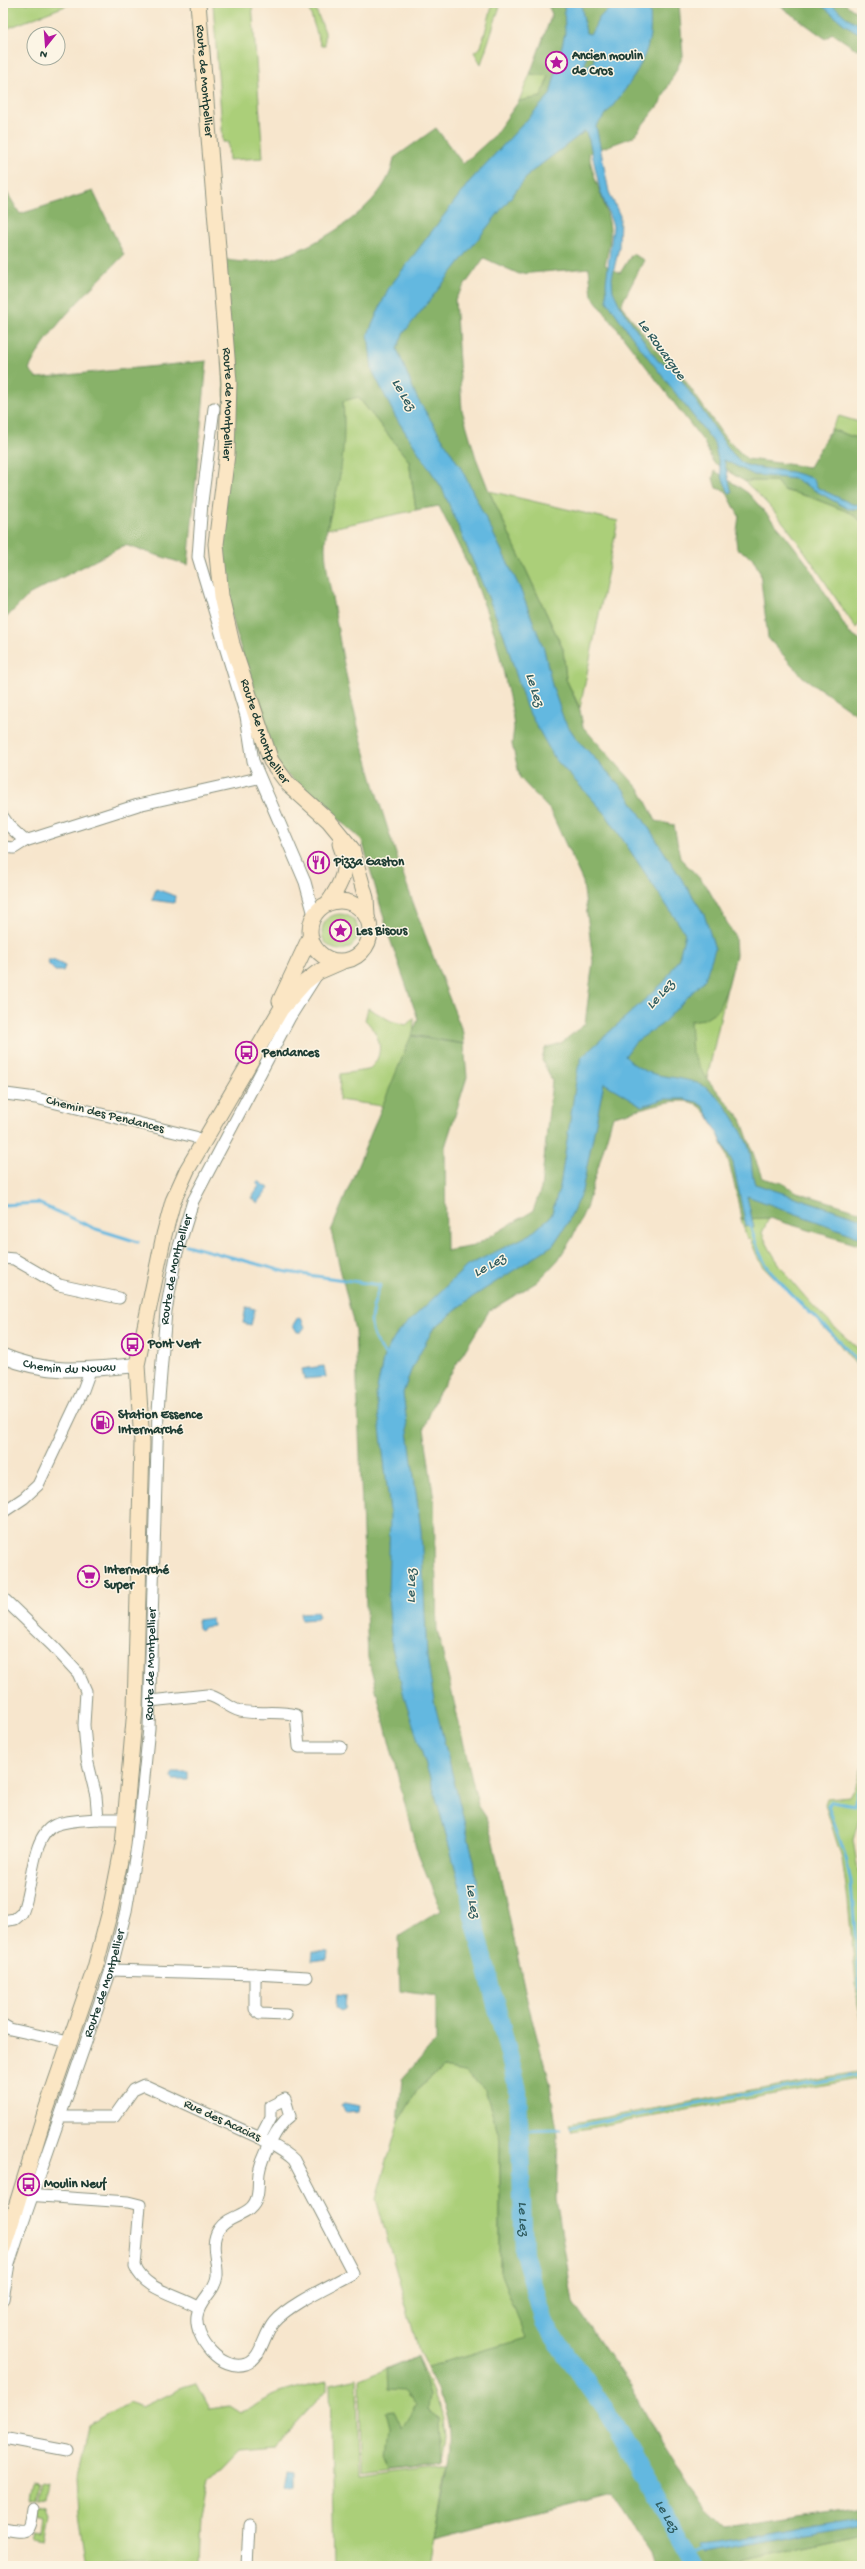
<svg xmlns="http://www.w3.org/2000/svg" width="865" height="2569" viewBox="0 0 865 2569" font-family="'Gochi Hand',sans-serif">
<rect width="100%" height="100%" fill="#fcf5e5"/>
<filter id="ink" filterUnits="userSpaceOnUse"><feTurbulence type="fractalNoise" baseFrequency=".025" numOctaves="2"/><feDisplacementMap in="SourceGraphic" scale="8" xChannelSelector="R" yChannelSelector="G"/><feConvolveMatrix kernelMatrix="1 2 1 2 8 2 1 2 1" color-interpolation-filters="sRGB"/></filter>
<filter id="wash" filterUnits="userSpaceOnUse"><feTurbulence type="fractalNoise" baseFrequency=".012" numOctaves="4" result="noise"/><feDisplacementMap in="SourceGraphic" scale="16" xChannelSelector="R" yChannelSelector="G"/><feGaussianBlur stdDeviation="0.9" result="paint"/><feColorMatrix in="noise" values="0 0 0 0 0 0 0 0 0 0 0 0 0 0 0 0 0 1.4 0 .05"/><feComposite in="paint" operator="in"/></filter>
<g filter="url(#wash)">
<rect width="100%" height="100%" fill="#f7e6cd"/>
<!-- green -->
<path fill="#abcf79" stroke="#658656" d="M3,3h70l-70,27z
M213,3h39l11,155 -34,2 -1,-18h-5z
M307,3h6l12,29v14h-4z
M493,3h8l-20,61 -7,-12 7,-5z
M530,74l19,1 -8,22 -22,4z
M358,397l51,64 7,49 -89,19c11,-43 19,-83 16,-128z
M839,416l23,7v17l-31,-11z
M744,481h32l7,9 27,7 41,16 11,9v98l-6,8c-36,-51 -65,-106 -112,-147z
M489,491l129,30 -38,187 -14,-29 -3,-30z
M322 932a18 18 0 1 1 36 0a18 18 0 1 1-36 0Z
M727,988l-20,91 -43,-47z
M368,1008l23,13 15,4 8,-7 -1,29 -17,61 -57,-8 1,-26 28,-4c19,-15 12,-36 -3,-50z
M769,1218l-7,15c18,43 64,88 99,118l1,21 -26,-32 -71,-72 -6,-8 -9,-21 -3,-1 -6,-19z
M862,1766v43l-9,31 9,54v129l-4,-18 -10,-105 -6,-41 -17,-55 2,-6 23,-2 5,-7z
M443,2068l22,4 20,18 15,49v132l27,67 -100,29 -8,-15 -43,-153 22,-76 20,-34z
M862,2071v7l-290,53 -3,-7z
M417,2356l27,62 2,19 -4,26 -11,-1 -70,8 -1,-90z
M357,2378l2,95 72,-9 16,4 -18,98h-95l-4,-182z
M327,2381v9l-51,55 -36,3 -32,33 -7,41 -2,44h-112l-8,-51 -2,-38 11,-52 40,-23 15,5 37,-18 17,-5 13,25 19,-3 11,7c12,-3 14,-8 24,-13 19,-10 42,-14 63,-19z
M33,2482l6,1 -3,16 -6,-1z
M41,2483l7,1 -3,17 -7,-1z
M38,2506l7,2 3,7 -5,24 -11,-2 2,-7 7,1 2,-15 -7,-2v-6z
M862,2533v33h-116l-6,-6z"/>
<!-- forest -->
<path fill="#88b269" stroke="#54784e" d="M547,3h132l4,53 -23,47 -27,34 -44,16c3,24 15,45 20,69 3,14 -1,29 -4,43l15,8 12,-19 12,6 -23,45 38,49 16,12 50,72 22,21 62,8 22,-38 31,11v82l-11,-9 -41,-16 -27,-7 -7,-9h-32l-31,-19 -9,-20 -112,-146 -3,-28 -70,6 -35,-16 -29,41 7,111 14,48 13,33 74,158 3,30 14,31 3,17 57,63 16,31 18,4 6,33 26,27 29,52 1,18 -8,31 -10,24 -14,9 -14,2 2,32 15,26 34,40 21,59 20,5 15,9 65,20v34l-93,-28 -28,1c-4,-26 -20,-110 -50,-117 -19,-5 -58,10 -78,14l-27,92 -14,30 -14,22 -21,22 -48,29 -52,85 -13,32 10,73 3,128 41,176 8,12 7,25 34,158 22,82 9,53 -2,64 17,103 58,84 28,53 29,47 17,22 20,19 137,-21v27l-122,27 6,6h-91l-4,-13 -39,-60 -178,46c6,-37 22,-85 14,-121 -4,-17 -15,-35 -21,-51l99,-29 -26,-66v-133l-15,-49 -20,-18 -22,-4 -25,21 -20,34 4,-44 34,-38v-45l-36,-5 -2,-54 43,-27 -25,-62 -48,-190 -13,-328 -24,-99 80,-195 53,8 3,33 -22,70 1,104 28,-5 59,-35 8,-22 11,-109 -10,-20 3,-12 16,-5 24,-19 8,-63 -10,-79 -33,-72 -30,-32 -8,-34 2,-16 -2,-18 -17,-75 -21,-58 -35,-71 -23,4 -7,-49 -51,-64 -15,4c2,27 1,53 -4,79 -4,23 -14,44 -14,68 1,23 7,48 11,71 22,143 74,280 127,414l1,11 -52,-9 6,-16 -29,-83 -27,-96 -91,-79 -55,-204 11,-103 -8,-196c18,5 35,5 54,1 42,-11 115,-53 121,-101l42,-30 27,36 30,-27 26,-36 22,-4 8,-21 -19,-2 22,-60z
M776,3h68l12,9 3,-3v-6h3v45l-6,1 -24,-16 -6,6z
M3,186l17,28 73,-23 31,64c-35,36 -73,69 -95,114l8,9 170,-17 -19,204 -63,-20 -95,49 -27,27z
M715,471l33,22 38,43 23,30 40,67 13,9v76l-59,-41 -35,-39 -8,-66 -8,-15 -15,-8 -1,-10 3,-23 -13,-25 -10,-3 -3,-10z
M417,2356l12,39 -2,15 13,9 2,44 -11,-1 -39,4 -5,-12 3,-26 -4,-16 8,-1 8,17 14,-23 -12,-15 -16,-1 -1,-20z"/>
<!-- water -->
<path fill="#63b8e0" stroke="#417a8a" fill-rule="evenodd" d="M564,3h17l5,30 4,1c4,-4 5,-9 8,-14 12,-18 32,-17 52,-17 0,10 1,21 0,31 -4,34 -33,67 -54,92l13,66 11,24 -1,31 -7,31 1,13 7,15 38,55 14,6 4,5 54,79 13,13 11,3 38,5 20,6 6,10 34,16 10,1v4h-14l-53,-30 -41,-4 -30,-15 8,33h-3l-7,-16 -8,-34 -85,-110 -22,-32 -1,-18 7,-57 -13,-36 -11,-50 -4,-9 -55,42 -127,161 -6,15 20,49 45,72 57,116 25,63 8,36 12,35 12,18 49,53 79,123 11,35 -10,30 -44,46 -26,17 -10,14c23,25 44,17 72,27 23,9 40,38 50,60 6,13 3,28 8,41l107,35v19l-115,-42 7,32 -8,-2 -13,-63 -29,-56 -7,-5 -13,-3h-19l-23,7 -38,-23 -22,108 -15,33 -14,21 -82,53 -38,31 -21,39 -9,25 18,137 6,126 7,45 40,160 6,51h-13l-32,-118 -31,-98 -12,-49 -4,-50 2,-86 -14,-117 8,-39 14,-23 69,-66 64,-32 20,-18 9,-30 18,-118 4,-11 82,-75 15,-24 6,-25 -80,-120 -50,-54 -29,-52 -22,-72 -62,-147 -46,-70 -24,-48 -4,-36 20,-45 82,-108 80,-86 15,-62zM593,49l1,12 -6,5 -3,-1 2,-15z
M819,3h11l16,14 16,9v9l-17,-10z
M156,889l19,7 -1,7 -22,-3z
M48,960h5l12,6 -2,5h-8l-6,-6z
M258,1181l11,7 -11,15 -7,-5 8,-12 -3,-3z
M246,1307l9,2 -4,16 -8,-2z
M298,1317l3,1 4,9 -4,5h-4l-4,-7z
M324,1366l2,11 -22,2 -2,-10z
M317,1612l2,5 -2,2 -16,1 -1,-7z
M212,1618l1,8 -9,1 -3,4 -3,-3 -1,-8z
M173,1772h15v8h-15l-2,-3z
M313,1951l15,1 -1,7 -15,2z
M337,1994l9,1 -1,14 -4,2 -5,-3z
M344,2103l15,3 -1,6 -13,1 -4,-8z
M284,2470l7,1v15h-10z
M862,2516v7l-156,29 -6,-8 19,-2z"/>
<g fill="none" stroke-linecap="round" stroke-linejoin="round">
<!-- stream -->
<path stroke="#63b8e0" stroke-width="3" d="M3,1205l35,-2 58,26 42,13
M749,1223c5,13 8,28 16,40 27,39 69,66 97,105
M186,1245l101,27 93,13c-9,28 -17,45 6,70
M862,1781l-7,24 -24,-4 -3,4 18,53 5,25 11,133
M571,2127l291,-53
M520,2130l41,-1
M687,2552l20,-4"/>
<!-- river -->
<path stroke="#63b8e0" stroke-width="18" id="s1" d="M469,1888l3,24 46,178 6,163 20,70 61,86 90,157"/>
</g>
</g>
<g filter="url(#ink)">
<g fill="none" stroke-linecap="round" stroke-linejoin="round">
<defs>
<g id="minor">
<path d="M214,408l-12,94 -4,55 48,159 7,45 52,121 9,33"/>
<path d="M3,817l7,10 15,14 113,-36 120,-27"/>
<path d="M3,847l11,1 11,-7"/>
<path d="M6,1094l30,4 159,39 8,6"/>
<path d="M3,1258l11,1 45,26 60,13"/>
<path d="M3,1512l21,-14 14,-13 45,-95 8,-22"/>
<path d="M3,1598l50,48 25,27 8,18 -2,34 3,34 9,37 2,23h27"/>
<path d="M150,1701l57,-6c13,2 21,13 33,16 19,4 38,-1 56,4l3,32h42"/>
<path d="M3,1921l12,-2 7,-6c11,-23 8,-77 33,-88 13,-5 30,-5 43,-6"/>
<path d="M111,1970l144,4v35l5,5 26,1"/>
<path d="M255,1974l52,3"/>
<path d="M3,2025l7,4 59,13"/>
<path d="M61,2117h53l19,-27 11,-5 116,53c12,7 24,12 34,22l59,113c-21,12 -64,31 -79,49 -11,13 -12,36 -28,42 -25,8 -52,-26 -49,-48 2,-16 18,-24 20,-40 1,-16 -8,-32 2,-47 10,-15 33,-12 38,-32 2,-7 1,-16 2,-24 2,-15 19,-49 31,-57l-5,-17 -14,7v11l-11,21"/>
<path d="M26,2195l102,7 12,3 -5,61c9,24 43,29 63,41"/>
<path id="s2" d="M3,2299l6,-35 9,-27 93,-267 15,-59 11,-65 12,-118 9,-317 8,-100 10,-55 17,-55 97,-184 26,-41"/>
<path d="M3,2438l64,12"/>
<path d="M3,2529c25,4 26,6 29,-20"/>
<path d="M247,2566l2,-40"/>
</g>
<g id="tertiary">
<path id="s3" d="M3,1356c48,20 84,13 134,9"/>
</g>
<g id="secondary">
<path id="s4" d="M198,3l31,379 -2,72 -11,90 5,52 11,48 39,117 17,23 41,37 23,28 14,49 1,18"/>
<circle cx="340" cy="931" r="30"/>
<path d="M328,903c14,-20 22,-36 12,-59"/>
<path d="M280,1001l30,-64"/>
<path d="M3,2249l42,-136 50,-145 15,-57 13,-66 12,-136 7,-266 -5,-78 27,-130 9,-34 14,-31 94,-161 24,-27 13,-10 23,-10"/>
</g>
</defs>
<!-- minor casing -->
<use href="#minor" stroke="#8b9280" stroke-width="13"/>
<!-- tertiary casing -->
<use href="#tertiary" stroke="#8b9280" stroke-width="16"/>
<!-- secondary casing -->
<use href="#secondary" stroke="#8b9280" stroke-width="17"/>
<!-- minor -->
<use href="#minor" stroke="#fff" stroke-width="11"/>
<!-- tertiary -->
<use href="#tertiary" stroke="#fff" stroke-width="14"/>
<!-- secondary -->
<use href="#secondary" stroke="#fbe6c4" stroke-width="15"/>
</g>
</g>
<!-- icons -->
<defs>
<symbol id="sight-ring" viewBox="-11 -11 22 22"><circle r="9.5" fill="#fcf5e5" stroke="#b5179e" stroke-width="1.5"/><path d="M0-6L1.8-2.2L6-1.7L2.9 1.2L3.7 5.4L0 3.3L-3.7 5.4L-2.9 1.2L-6-1.7L-1.8-2.2Z" fill="#b5179e"/></symbol>
<symbol id="restaurant-ring" viewBox="-11 -11 22 22"><circle r="9.5" fill="#fcf5e5" stroke="#b5179e" stroke-width="1.5"/><path d="M-5-6h1v4h1v-4h1v4h1v-4h1v5L-1.5 .5V6h-2V.5L-5-1ZM5-6V6H3V1.5H1.5Q1.5-4 5-6Z" fill="#b5179e"/></symbol>
<symbol id="bus-ring" viewBox="-11 -11 22 22"><circle r="9.5" fill="#fcf5e5" stroke="#b5179e" stroke-width="1.5"/><path d="M-5-6H5V4H4V6H2V4H-2V6H-4V4H-5ZM-3.5-4V0h7V-4ZM-3.5 1.2v1.5H-2V1.2ZM2 1.2v1.5H3.5V1.2Z" fill="#b5179e"/></symbol>
<symbol id="fuel-ring" viewBox="-11 -11 22 22"><circle r="9.5" fill="#fcf5e5" stroke="#b5179e" stroke-width="1.5"/><path d="M-5.5-6h7V0h2V4h1.3V-2.5L3-4.5l.8-.8L6-3V5H2.5V1h-1V6h-7ZM-4.2-4.7v3.2H.2V-4.7Z" fill="#b5179e"/></symbol>
<symbol id="supermarket-ring" viewBox="-11 -11 22 22"><circle r="9.5" fill="#fcf5e5" stroke="#b5179e" stroke-width="1.5"/><path d="M-6-5.5h2.5l.6 2H6L4.5 2H-2.5L-4.4-4H-6ZM-1.5 3.2a1.3 1.3 0 1 0 .1 0ZM3 3.2a1.3 1.3 0 1 0 .1 0Z" fill="#b5179e"/></symbol>
</defs>
<g fill-rule="evenodd">
<use href="#sight-ring" x="544" y="50" width="25" height="25"/>
<use href="#restaurant-ring" x="306" y="850" width="25" height="25"/>
<use href="#sight-ring" x="328" y="918" width="25" height="25"/>
<use href="#bus-ring" x="234" y="1040" width="25" height="25"/>
<use href="#bus-ring" x="120" y="1332" width="25" height="25"/>
<use href="#fuel-ring" x="90" y="1410" width="25" height="25"/>
<use href="#supermarket-ring" x="76" y="1564" width="25" height="25"/>
<use href="#bus-ring" x="16" y="2172" width="25" height="25"/>
</g>
<g text-anchor="middle" dominant-baseline="central" stroke-width="3" stroke-linejoin="round" paint-order="stroke">
<!-- poi labels -->
<g font-size="13" font-weight="bold" fill="#1f3d34" stroke="#fcf5e5" text-anchor="start">
<text x="572" y="56">Ancien moulin<tspan x="572" dy="15">de Cros</tspan></text>
<text x="334" y="862">Pizza Gaston</text>
<text x="356" y="931">Les Bisous</text>
<text x="262" y="1053">Pendances</text>
<text x="148" y="1344">Pont Vert</text>
<text x="118" y="1415">Station Essence<tspan x="118" dy="15">Intermarché</tspan></text>
<text x="104" y="1570">Intermarché<tspan x="104" dy="15">Super</tspan></text>
<text x="44" y="2184">Moulin Neuf</text>
</g>
<!-- street labels -->
<g font-size="13" fill="#1f3d34" stroke="#fcf5e5">
<text stroke="none"><textPath href="#s4" startOffset="78">Route de Montpellier</textPath></text>
<text stroke="none"><textPath href="#s4" startOffset="402">Route de Montpellier</textPath></text>
<text stroke="none"><textPath href="#s4" startOffset="738">Route de Montpellier</textPath></text>
<text transform="translate(105 1115) rotate(14)">Chemin des Pendances</text>
<text stroke="none"><textPath href="#s2" startOffset="1052">Route de Montpellier</textPath></text>
<text stroke="none"><textPath href="#s3" startOffset="68">Chemin du Nouau</textPath></text>
<text stroke="none"><textPath href="#s2" startOffset="656">Route de Montpellier</textPath></text>
<text stroke="none"><textPath href="#s2" startOffset="332">Route de Montpellier</textPath></text>
<text transform="translate(222 2121) rotate(25)">Rue des Acacias</text>
</g>
<!-- water labels -->
<g font-size="14" font-style="italic" fill="#305c5f" stroke="#fcf5e5">
<text transform="translate(661 350) rotate(54)">Le Rouargue</text>
<text transform="translate(403 395) rotate(60)">Le Lez</text>
<text transform="translate(534 690) rotate(73)">Le Lez</text>
<text transform="translate(661 995) rotate(-47)">Le Lez</text>
<text transform="translate(490 1266) rotate(-29)">Le Lez</text>
<text transform="translate(412 1586) rotate(-89)">Le Lez</text>
<text transform="translate(472 1901) rotate(82)">Le Lez</text>
<text stroke="none"><textPath href="#s1" startOffset="337">Le Lez</textPath></text>
<text stroke="none"><textPath href="#s1" startOffset="673">Le Lez</textPath></text>
</g>
</g>
<!-- margin -->
<rect width="865" height="2569" fill="none" stroke="#fcf5e5" stroke-width="16"/>
<!-- north arrow -->
<g transform="translate(46 46) rotate(197)"><circle r="19" fill="#fcf5e5" stroke="#a4ab9e"/>
<path d="M0-3L7 15L0 10L-7 15Z" fill="#b5179e"/>
<text y="-6" font-size="11" font-weight="bold" text-anchor="middle" fill="#1f3d34">N</text>
</g>
</svg>
